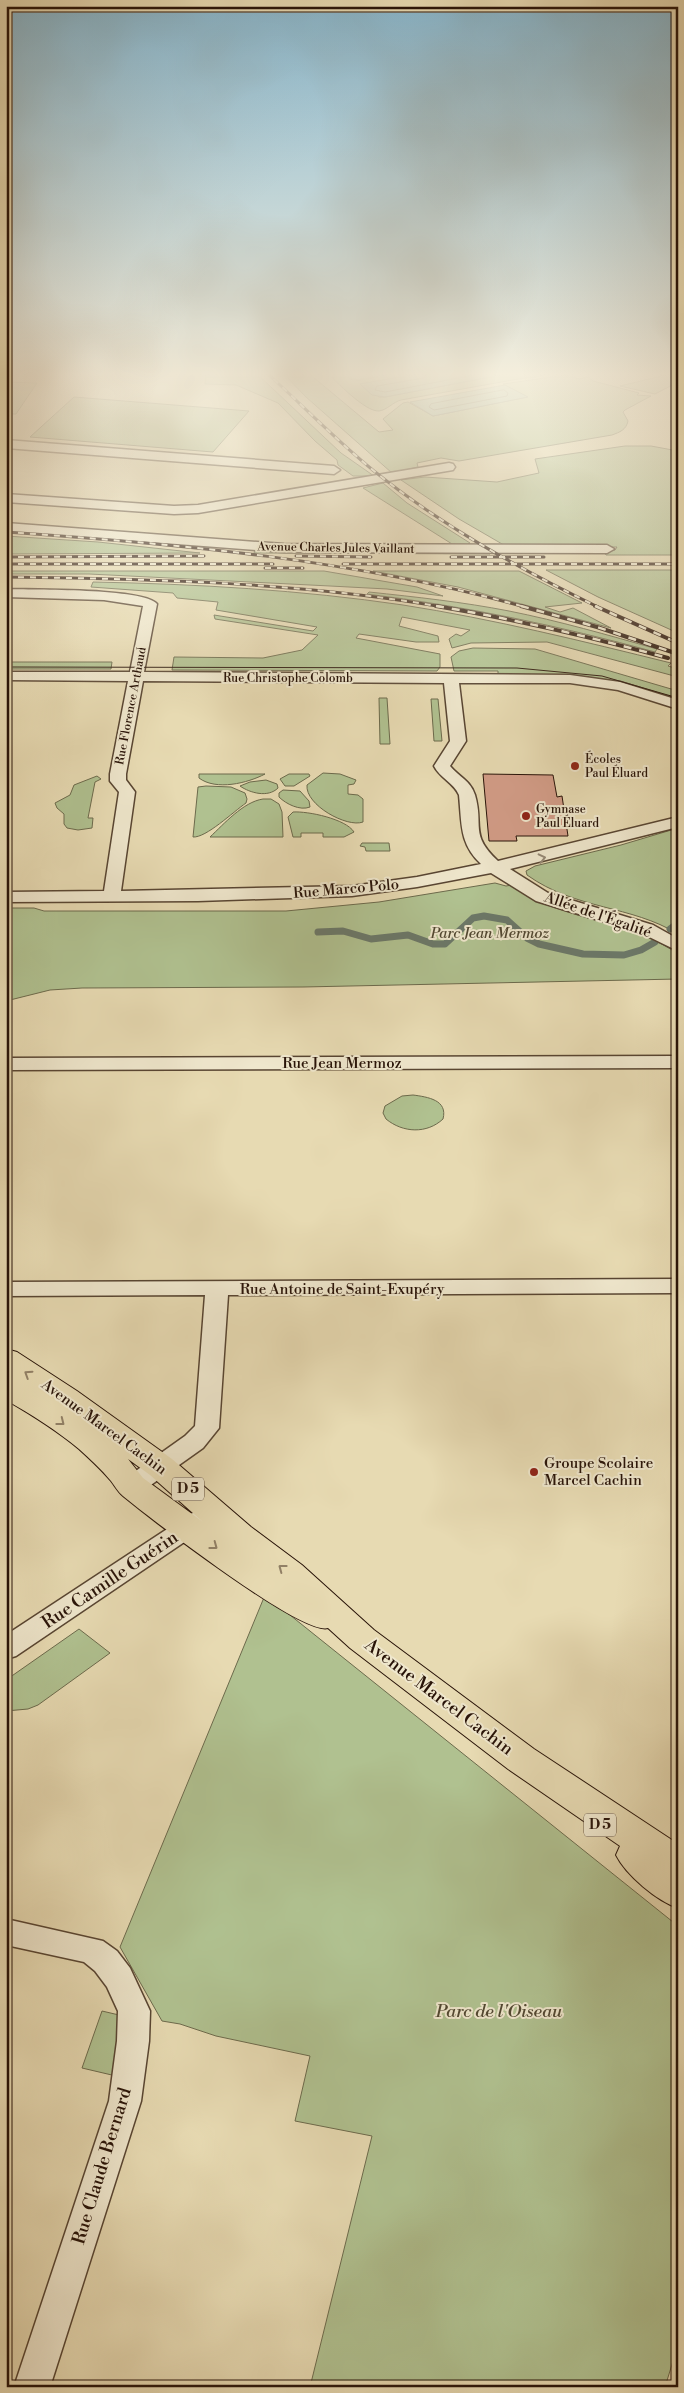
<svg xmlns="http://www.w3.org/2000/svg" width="684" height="2393" viewBox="0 0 684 2393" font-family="'Libre Bodoni',serif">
<rect width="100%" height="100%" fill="#e7dab2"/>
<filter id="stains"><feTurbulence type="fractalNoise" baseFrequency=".004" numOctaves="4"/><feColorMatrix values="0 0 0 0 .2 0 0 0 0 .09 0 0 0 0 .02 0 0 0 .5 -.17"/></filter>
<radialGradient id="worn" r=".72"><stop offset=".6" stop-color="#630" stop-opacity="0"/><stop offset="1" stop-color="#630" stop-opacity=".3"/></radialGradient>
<!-- green -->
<path fill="#b0c190" stroke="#6c6a4c" d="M206,371h48l87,82 33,23h-21l-15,-11 -1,-5 -22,-19 -37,-38 -42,-18 -31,-1z
M281,371h25l73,61 14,-2 -10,-11 20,-16 5,-1 25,14 94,-19 -24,-13 63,-9 13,4 9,-2 5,4 46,12 -2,2 14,1 -26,14 -2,2 5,9c-2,9 -8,11 -16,14l-153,26 -18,-3 -24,5 1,4 -26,6 -86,-76z
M325,371h16l10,8 8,1 47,-9h31l-77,13 19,13h6l137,-26h32l-18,6 -18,2 -117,21c-8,2 -14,10 -22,11 -14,1 -43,-30 -54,-40z
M678,372v10l-23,12 -35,-8z
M6,382l31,1 -21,31h-10z
M74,397l175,14 -36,41 -183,-15z
M625,446h26l27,5v104h-72l-3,-4 12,-1 2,-3 -108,1 -50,-29 -58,-39 24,-3 72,5 42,-9 -4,-14z
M383,483l24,20 63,40 -10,6 -97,-61z
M6,536l92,6 102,11 -194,1z
M255,549l229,2 6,3 -236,-1z
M546,570h132v63l-80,-36z
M6,571h318l93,16 26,9 -56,-7 -57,-3 -241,-12h-83z
M373,571h146l63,32 -37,4 15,5 13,-4 38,20 -153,-41z
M93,582c104,2 208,8 310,23 90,14 179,36 268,58l-3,3 10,3v8l-131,-35 -76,1 -19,5 -3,-9 7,-5 5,2 9,-6 -68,-13 -3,9 39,10 1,6h-23l-57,-8 -3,4 84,16v13l-3,4 -265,-1 2,-13 89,1 39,-8 16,-15 -103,-16 -1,-4 99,16 4,-4 -101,-17 2,-8 -41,-4 -4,-5 -82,-6z
M369,592c47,5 94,10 140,19 50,10 99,24 148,38l-2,3c-95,-26 -190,-46 -288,-58z
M473,648l62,1 143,42v10l-56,-18 -28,-5 -96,-3v-4h-44l-3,-14 8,-6z
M6,662h106l-1,7h-105z
M379,698h8l3,46h-10z
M431,699h7l4,42h-8z
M323,773l17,1 16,6 -2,4 -6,1v9l10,1 5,4v23c-16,6 -58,-17 -56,-37z
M199,774h66c-17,9 -49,17 -66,4z
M289,774h20l1,2 -16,10h-9l-5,-7z
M97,776l4,3 -6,3 -7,36h5l-1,10 -14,2 -11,-2 -3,-4v-10l-7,-6 -2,-5 15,-8 4,-10z
M266,780l11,4 1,4c-10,10 -28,5 -38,-2l10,-4z
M206,786l25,1 14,6 2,6 -1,4c-13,9 -40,35 -53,34l5,-50z
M283,790l17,1 9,10 1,6c-10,4 -24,-3 -31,-10v-4z
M263,799h8l8,5 3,8 1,25h-73c14,-13 33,-35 53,-38z
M293,812c15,-1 53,7 61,20l-10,5h-21v-4h-22v4h-8l-5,-20z
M678,828v106c-47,-29 -102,-24 -151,-59l-1,-4 9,-5 86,-21z
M362,843h27l1,8h-24l-1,-4 -5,-1z
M495,883l11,3 6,-1c11,6 22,15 33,19 45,18 93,22 133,50v25l-375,8 -221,1 -32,2 -44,11v-93h28l10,3h242l93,-9z
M413,1095c15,2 35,5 30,24 -16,15 -40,14 -57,0l-3,-6 2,-7 17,-10z
M265,1595l413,331v419l-13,42h-355l62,-251 -77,-15 15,-65 -94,-20 -36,-12 -18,-3 -42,-74z
M79,1629l31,24 -72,52 -10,4 -22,2v-31z
M102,2011l17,4 -3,61 -34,-8z"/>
<!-- water -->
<path fill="#97bbaa" stroke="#6b7869" d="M341,371h65l-47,9 -8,-1z
M437,371h85l-137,26 -13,-2 -12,-11z
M505,385l23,12 -95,19 -23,-14z"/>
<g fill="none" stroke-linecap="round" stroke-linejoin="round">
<!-- shore -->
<path stroke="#606759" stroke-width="1" d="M428,371l-4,7 -47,8 -2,4 10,2 110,-21
M504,390l4,3 -1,3 -73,14 -5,-3 2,-3z"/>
<!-- stream -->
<path stroke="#6b7869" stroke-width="7" d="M670,929l8,-6
M318,932l25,-1 28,8 37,-4 25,9h12l28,-26 11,-2 23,4 20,18 12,6 44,10 41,1 17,-5 14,-8"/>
</g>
<!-- building -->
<path fill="#d29c87" stroke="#281308" d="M483,774l70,1 4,22 5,-1 6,40h-52l1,5h-28z"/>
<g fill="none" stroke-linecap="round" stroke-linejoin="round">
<defs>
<path id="street" d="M6,440l328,26 6,4 -6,4 -328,-26z
M449,463l4,1 2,3 -2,3 -255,43 -24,1 -168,-12v-8l168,12 24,-1z
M6,523l278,21 323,1 7,4 -7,4 -323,-1 -278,-21z
M6,589c25,1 139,-1 151,15l-13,68 426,3 50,7 58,18v9l-60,-19 -48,-7h-111l7,58 -16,25c8,10 21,15 25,29 9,31 -6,39 23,66l180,-44v10l-168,42 38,24 105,32 25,14v12l-37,-18 -105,-32 -45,-28 -74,14 -65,9 -154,5 -192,1v-10l98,-1 15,-99 -9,-11v-7l18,-93 -122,-1v-8h124l13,-66 -39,-6 -98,-3zM143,681l301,2 6,58 -16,25c6,12 20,17 25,29 3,29 0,48 22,69l-64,13 -65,9 -231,5 14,-99 -9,-12v-6z
M678,1056v12l-672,2v-12z
M678,1279v14l-450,2 -9,133 -16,20 -62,44 -9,3 -9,-3 -3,-6 3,-6 62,-44 10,-10 10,-131 -199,1v-14z
M199,1511l9,3 4,6 -4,6 -192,130 -10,3v-24l184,-121z
M6,1919l97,22 14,10 13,17 20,43 -1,30 -8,60 -91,286h-36l95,-286 8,-60 1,-30 -11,-24 -12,-16 -11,-9 -78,-17z"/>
<path id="primary" d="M6,1349l11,3 60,39 95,68 79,68 51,38 72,65 160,119 144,95v64c-21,-7 -52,-33 -62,-53l4,-9 -112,-77 -158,-121 -22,-20c-26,8 -178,-110 -205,-132 -5,-4 -8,-10 -12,-15 -10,-12 -21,-22 -32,-32 -23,-19 -47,-34 -73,-49v-25l5,1 -5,-3zM128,1459l22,16 53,47 -60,-44z"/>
</defs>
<!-- street casing -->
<use href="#street" stroke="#584532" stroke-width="3"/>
<!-- primary casing -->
<use href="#primary" stroke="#281308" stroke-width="2"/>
<!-- street -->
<use href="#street" fill="#efe7cd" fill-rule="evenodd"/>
<!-- primary -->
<use href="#primary" fill="#e7dab2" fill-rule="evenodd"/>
<!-- tram -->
<path stroke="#281308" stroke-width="1" d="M6,667l511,1 85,8 76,22"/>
<defs>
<path id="rail-far1" d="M265,371c36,33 71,69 109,100 68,55 146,98 224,136
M6,532c174,12 351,28 519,75
M296,556l75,1
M6,557l198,-1
M451,557h93
M6,564h267
M343,564h335
M265,568h38
M6,577c146,2 293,5 437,30"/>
<path id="rail" d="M436,606c78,13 155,31 232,52
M521,606l76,21 81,27
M595,606l83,37"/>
</defs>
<!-- rail-far1 casing -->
<use href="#rail-far1" stroke="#281308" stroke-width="3"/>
<!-- rail casing -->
<use href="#rail" stroke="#281308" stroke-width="4"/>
<!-- rail-far1 -->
<use href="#rail-far1" stroke="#efe7cd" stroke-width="2" stroke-dasharray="6" stroke-linecap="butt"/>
<!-- rail -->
<use href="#rail" stroke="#efe7cd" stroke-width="2.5" stroke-dasharray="8" stroke-linecap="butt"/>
</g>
<!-- one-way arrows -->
<defs><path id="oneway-chevron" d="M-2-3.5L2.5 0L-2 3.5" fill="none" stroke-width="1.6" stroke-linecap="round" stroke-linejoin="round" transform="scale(1.25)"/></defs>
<use stroke="#958874" href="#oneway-chevron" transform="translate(542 858) rotate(-13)"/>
<g stroke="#918066">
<use href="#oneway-chevron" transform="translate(28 1374) rotate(-147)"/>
<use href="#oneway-chevron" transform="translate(61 1422) rotate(38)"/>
<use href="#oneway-chevron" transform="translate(214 1546) rotate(37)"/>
<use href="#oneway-chevron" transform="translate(282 1568) rotate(-143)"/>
</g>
<!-- sky -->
<linearGradient id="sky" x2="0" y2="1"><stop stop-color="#87b7cf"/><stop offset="0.53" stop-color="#f4eedc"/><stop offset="1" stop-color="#f4eedc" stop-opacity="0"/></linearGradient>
<rect width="684" height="706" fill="url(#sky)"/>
<!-- markers -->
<g fill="#8f2418" stroke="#efe7cd" stroke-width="2">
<circle cx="575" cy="766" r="5"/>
<circle cx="526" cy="816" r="5"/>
<circle cx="534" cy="1472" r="5"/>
</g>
<g text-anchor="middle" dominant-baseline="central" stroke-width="4" stroke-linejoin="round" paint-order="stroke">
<!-- far-street labels -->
<g font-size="12" fill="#281308" stroke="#efe7cd">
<text transform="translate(336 548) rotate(1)">Avenue Charles Jules Vaillant</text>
<text x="288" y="678">Rue Christophe Colomb</text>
<text transform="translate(131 706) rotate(-79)">Rue Florence Arthaud</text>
</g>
<!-- far-poi labels -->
<g font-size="12" fill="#281308" stroke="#efe7cd" text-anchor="start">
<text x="585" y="759">Écoles<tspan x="585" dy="14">Paul Éluard</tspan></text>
<text x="536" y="809">Gymnase<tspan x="536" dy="14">Paul Éluard</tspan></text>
</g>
<!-- shield labels -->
<g fill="#efe7cd" stroke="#645343" stroke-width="1">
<rect x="172" y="1477.5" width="32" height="23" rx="4"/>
<rect x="584" y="1813.5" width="32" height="23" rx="4"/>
</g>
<g font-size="14" font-weight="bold" fill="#281308">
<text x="188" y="1489">D 5</text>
<text x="600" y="1825">D 5</text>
</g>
<!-- street labels -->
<g font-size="15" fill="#281308" stroke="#efe7cd">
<text transform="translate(346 889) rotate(-5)">Rue Marco Polo</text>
<text transform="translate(598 915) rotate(19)">Allée de l'Égalité</text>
<text x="342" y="1063">Rue Jean Mermoz</text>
<text x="342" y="1289">Rue Antoine de Saint-Exupéry</text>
<text transform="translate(104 1427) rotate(36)">Avenue Marcel Cachin</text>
</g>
<!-- park labels -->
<g font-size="15" font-style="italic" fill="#514731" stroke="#efe7cd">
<text x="490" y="933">Parc Jean Mermoz</text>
</g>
<!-- poi labels -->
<g font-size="15" fill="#281308" stroke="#efe7cd" text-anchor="start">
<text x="544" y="1463">Groupe Scolaire<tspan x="544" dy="17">Marcel Cachin</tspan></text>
</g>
<!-- near-street labels -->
<g font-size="18" fill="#281308" stroke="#efe7cd">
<text transform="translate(110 1580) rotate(-34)">Rue Camille Guérin</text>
<text transform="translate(439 1697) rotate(37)">Avenue Marcel Cachin</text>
<text transform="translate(102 2166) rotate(-73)">Rue Claude Bernard</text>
</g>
<!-- near-park labels -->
<g font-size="18" font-style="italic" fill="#514731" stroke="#efe7cd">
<text x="499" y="2011">Parc de l'Oiseau</text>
</g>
</g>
<!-- margin -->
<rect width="684" height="2393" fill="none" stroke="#e7dab2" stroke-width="25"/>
<rect x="8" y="8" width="669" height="2378" fill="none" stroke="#281308" stroke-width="2.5"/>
<rect x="12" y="12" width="659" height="2368" fill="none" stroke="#281308"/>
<rect width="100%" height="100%" filter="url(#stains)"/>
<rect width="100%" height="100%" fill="url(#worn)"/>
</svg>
